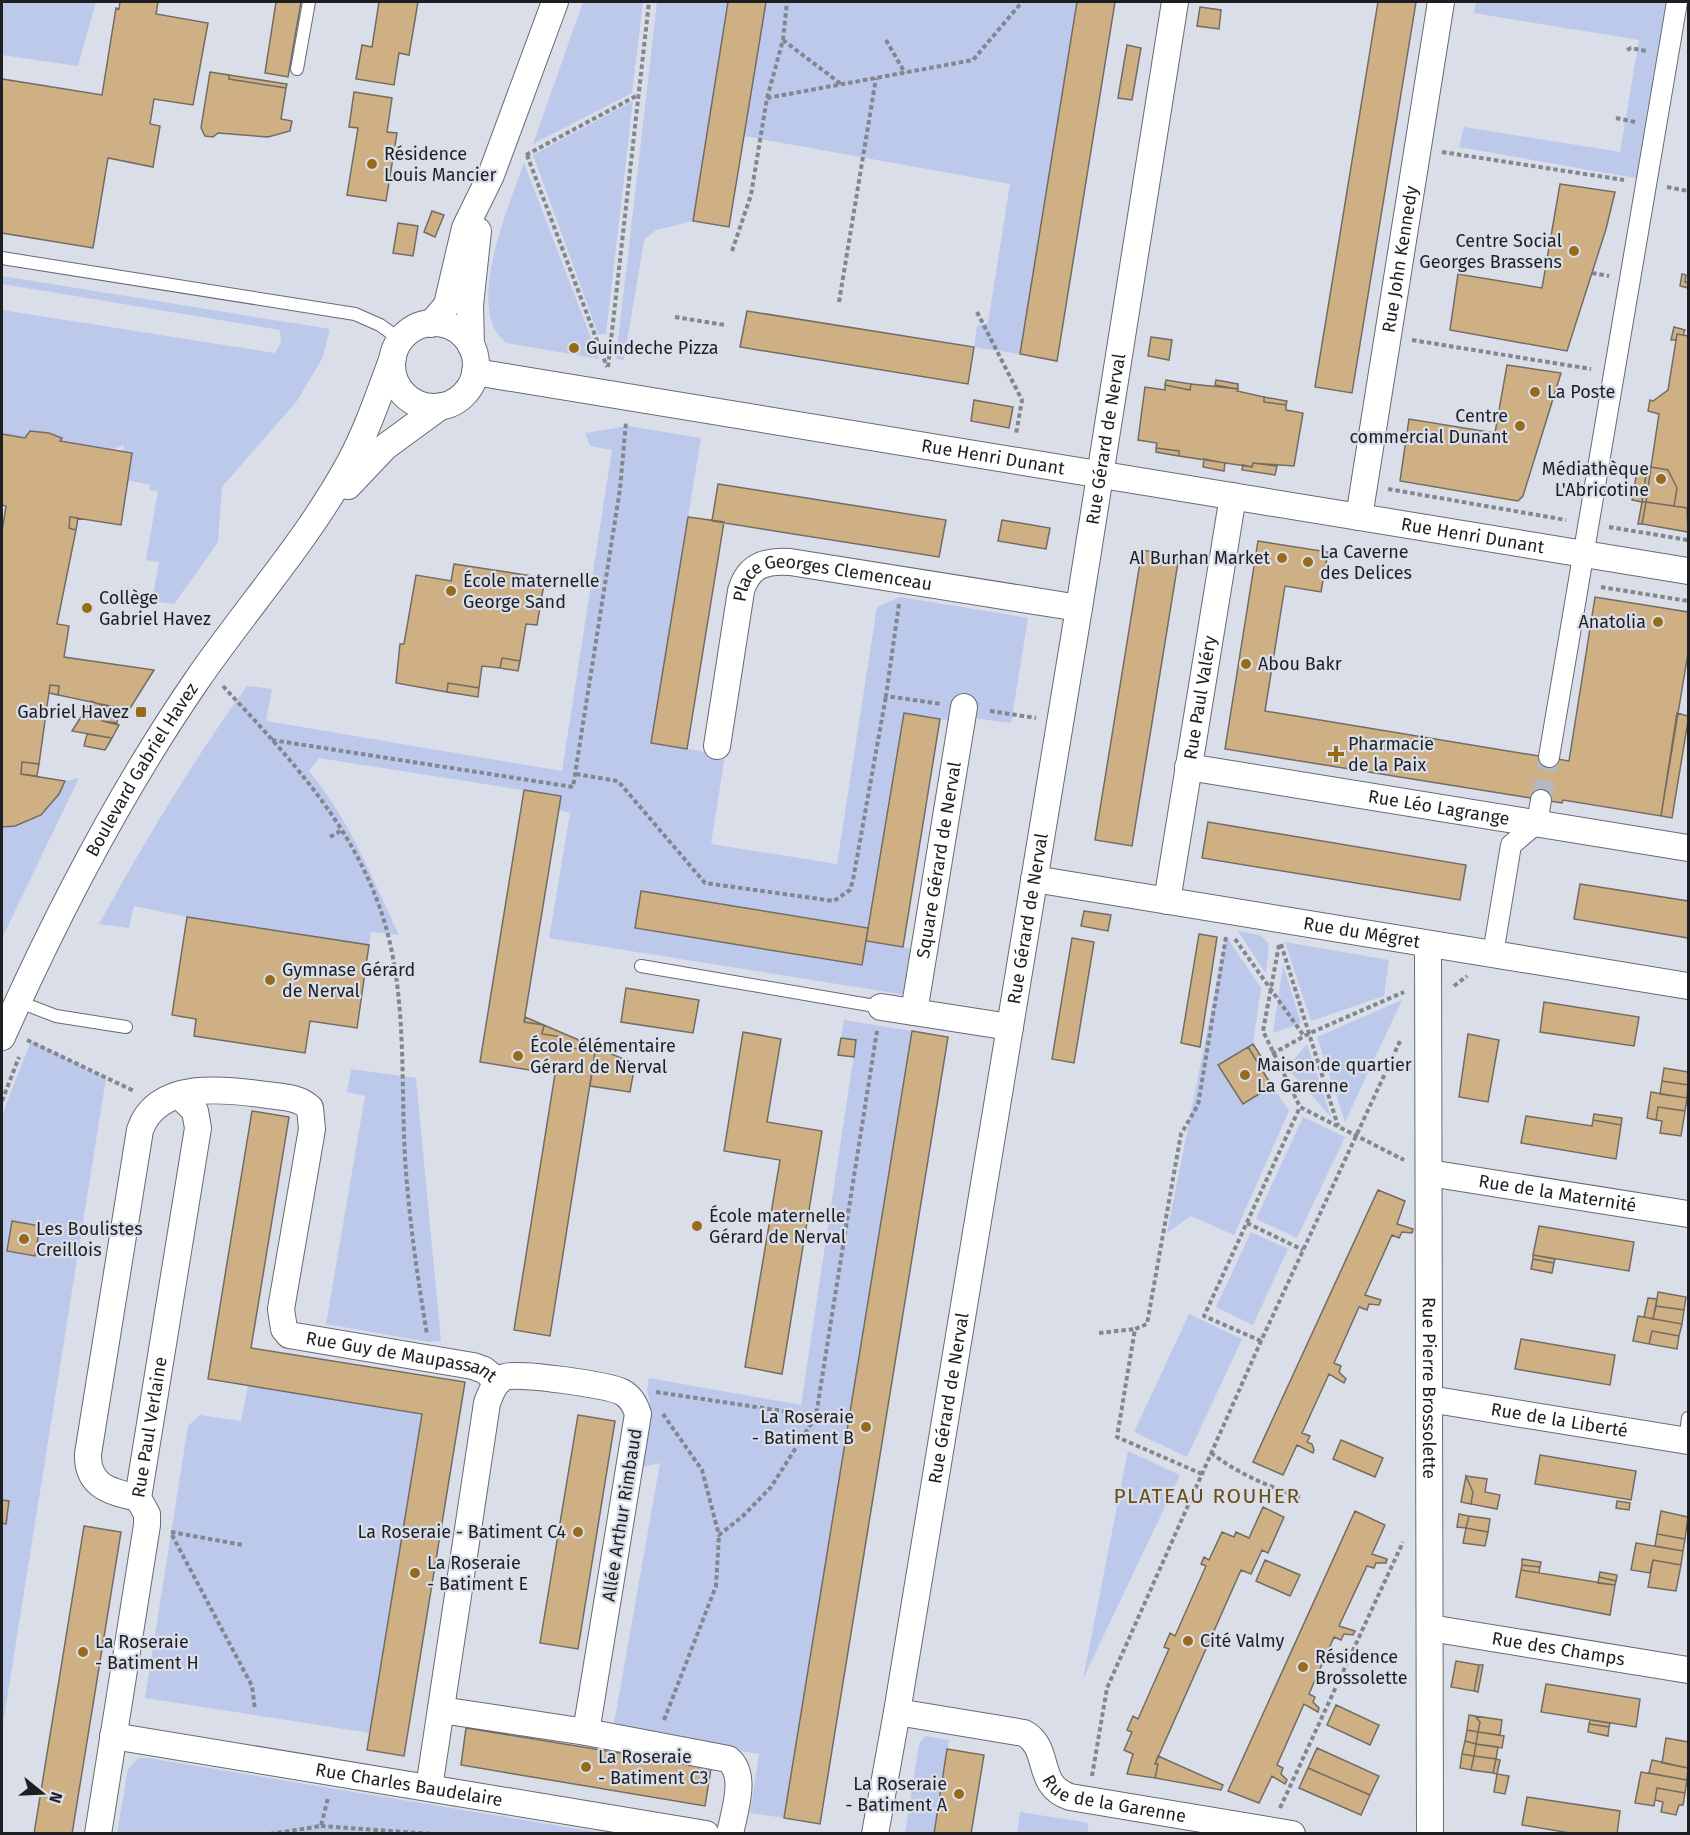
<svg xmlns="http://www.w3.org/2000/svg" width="1690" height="1835" viewBox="0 0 1690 1835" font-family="'Fira Sans',sans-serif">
<rect width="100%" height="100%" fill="#dadee9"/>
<!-- green -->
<path fill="#bdc9ea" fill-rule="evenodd" d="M2,2h94l-18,64 -76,-11z
M583,2h60l-11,91 -99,51z
M657,2h71l-35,219 -37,9 -12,10 -20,120 -8,-1z
M766,2h311l-57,352 -46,-7 3,-21 11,-3 22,-139 -266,-48z
M1476,2h201l-30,178 -188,-33 5,-20 156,25 19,-112 -165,-27z
M633,101l-27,233h-8l-65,-179z
M524,163l75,196 -92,-16c-45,-30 3,-140 17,-180z
M2,276l328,53 -7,28 -26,44 -75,86 -4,55 -44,62 -22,-3 7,-39 -13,-2 12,-69 -9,-1 1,-5 -23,-5 5,-27 -9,-1 1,-7 -13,5 -51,-9 1,-3 -12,-5 -19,-1 -5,6 -23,-4v-124l273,43 6,-11 -1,-12 -278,-46z
M628,426l73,12 -50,305 74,12 -14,89 126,20 40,-257 23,-10 128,21 -17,105 -47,-6 -2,6 -58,-10 -36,215 -227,-36 -6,36 227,37 4,-24 47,8 -7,46 -357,-57 21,-125 -11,-3 2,-14 -242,-38 -10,13c42,51 62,105 90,164l-28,-3 -2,13 -182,-28 -53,-11 -5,22 -30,-4c46,-83 93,-162 148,-238l25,3 -6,32 296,50 50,-321 -22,-4 -5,-13z
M79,778l-77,160v-111c31,-3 50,-18 63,-46z
M1238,931l22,4 9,9 -3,30z
M1226,936l35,52 -8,56 -34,22 24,38 29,-18 17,25 -55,124 -43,-19 -24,17z
M1285,942l104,18 -5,36 -73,25z
M1283,965l18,58 -28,10z
M1402,1000l-57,122 -28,-85z
M844,1020l68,11 -128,787 -34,-5 9,-59 -146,-25 47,-266 -20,5 10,-65 -3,-13 2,-12 152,27 55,-364 -15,-3z
M31,1041l75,37 -104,652v-207l4,1 3,-23 -7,-1v-385zM12,1222l28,5 -5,29 -28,-5z
M1307,1044l24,73 -44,-49z
M351,1069l65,9 25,263 -12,1 -103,-18 39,-228 -18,-4z
M1303,1117l42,20 -48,101 -41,-19z
M1251,1232l37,17 -35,76 -37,-18z
M1189,1314l53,25 -55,118 -53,-25z
M248,1385l174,29 -52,319 -225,-35 43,-272 12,-11 41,6z
M1128,1451l52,24 -97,204z
M925,1736l24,4 -15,93 -29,1 14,-90z
M138,1758h10l454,75h-485l11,-64z
M1020,1812l69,11 -2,10h-70z"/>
<!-- building -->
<path fill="#ceb084" stroke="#726c63" stroke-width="1.5" d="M120,2h38l-2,12 52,9 -15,82 -39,-6 -4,25 10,2 -7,41 -45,-9 -15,90 -91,-15v-154l100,16 14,-87 3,1z
M276,2h25l-13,75 -23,-4z
M379,2h39l-9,53 -10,-2 -5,32 -38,-6 6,-34 10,2z
M728,2h38l-37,225 -36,-6z
M1077,2h38l-58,359 -37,-7z
M1378,2h38l-64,391 -37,-6z
M1200,7l21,3 -2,19 -22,-3z
M1127,45l14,3 -9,52 -14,-2z
M210,72l19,3v4l57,9 -5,31 11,2 -2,10 -22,6 -50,-4 -5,4 -8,-1 -4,-8z
M229,75l58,9 -1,4 -57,-9z
M354,92l38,6 -5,34 10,1 -11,68 -39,-6 11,-67 -9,-1z
M1560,184l55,8 -9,37 -39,122 -117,-21 8,-56 84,14z
M432,211l12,4 -9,22 -11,-5z
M398,223l20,3 -5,30 -20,-3z
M1682,274l4,1 -1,7h3v6l-8,-2z
M747,311l227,36 -6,37 -228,-37z
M1674,327l11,3 -2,5 -6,-1 -1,6h-5z
M1677,334l11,2v175l-1,-3 -13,-2 3,-18 -9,-18 -17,-3 8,-53 -11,-3 2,-11 3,1 15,-11z
M1151,337l21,3 -3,20 -21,-4z
M1507,365l54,8 -38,123 -5,5 -118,-20 9,-62 86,14z
M1166,380l25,4 -1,6 -25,-5z
M1216,380l22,4v5l-23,-4z
M1191,384l47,5 -1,2 27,6v5l22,3v5l17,3 -9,53 -41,-3 -1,4 -73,-11v-5l-23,-3 1,-5 -19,-3 7,-53 20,3v-5l25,5z
M1264,397l23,4 -1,4 -22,-3z
M974,400l39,7 -4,21 -38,-7z
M30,431l19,2 13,5 -2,3 72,12 -11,72 -51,-8 -1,11 7,2 -19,94 12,2 -5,31 90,13 -25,40 -71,-15 1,-9 -9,-1 -11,79 -17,-2 -1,12 44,7 -6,13 -18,21 -26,11 -13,1v-295l4,-26 -4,-1v-71l23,4z
M1156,448l23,3v5l-23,-4z
M1204,459l21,4 -1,8 -21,-4z
M1253,463l24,3 -2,9 -33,-5 1,-5 9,2z
M1638,465l9,2 -5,35 -10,-2z
M1647,467h4l-5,35h-4z
M1651,467l17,3 9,18 -3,18 -28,-4z
M718,484l228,36 -7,37 -227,-36z
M1642,502h4l-4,22h-4z
M1646,502l41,6 1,24 -46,-8z
M70,517l8,1 -2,12 -7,-2z
M688,517l36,5 -37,227 -36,-6z
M1002,520l48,8 -4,21 -48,-8z
M1258,541l70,11 -7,40 -36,-6 -20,125 304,50 26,-164 93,15v41l-27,163 -98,-16 -1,3 -337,-54z
M1142,550l37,6 -47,290 -37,-6z
M454,564l91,14 -8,47 -11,-1 -6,37 -18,-3 -2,10 -18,-2 -3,22 -31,-5 -1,9 -51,-9 4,-39h4l12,-69 35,6z
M502,658l18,3 -2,10 -18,-3z
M448,683l31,5 -1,9 -31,-5z
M50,685l9,1 -1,9 -9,-2z
M91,701l13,5 -2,15 17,4 -7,13 -40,-7z
M104,706l15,2 -2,15 -15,-2z
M904,713l36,6 -37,228 -37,-6z
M1677,713l11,3v5l-16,97 -11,-2z
M87,734l25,4 -7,12 -21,-4z
M22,762l17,2 -2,12 -16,-2z
M524,790l37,6 -37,226 20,3 -2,9 20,3 -1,9 34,6 -45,284 -36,-6 41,-256 -75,-12z
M1208,822l258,43 -6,35 -258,-42z
M1580,884l108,17v37l-114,-19z
M641,891l227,37 -6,37 -227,-37z
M1084,911l27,4 -3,16 -27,-5z
M187,917l182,28 -12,83 -47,-7 -5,32 -111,-17 2,-17 -24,-4z
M1199,934l18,3 -17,110 -19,-4z
M1072,938l22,4 -20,121 -22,-4z
M626,988l73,12 -6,33 -72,-11z
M1544,1002l95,15 -5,29 -94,-14z
M525,1017l110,47 -5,28 -40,-6 5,-34 -34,-6 1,-9 -20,-3 2,-9 -20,-3z
M912,1031l36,6 -128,787 -36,-6z
M743,1032l38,7 -14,83 55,9 -40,243 -37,-7 35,-207 -56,-9z
M1468,1034l31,6 -11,62 -29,-5z
M841,1038l15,2 -2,17 -16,-2z
M1253,1044l11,17 -5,4 -11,-18z
M1248,1047l24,39 -29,18 -25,-39z
M1664,1068l24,4v13l-26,-4z
M1662,1081l26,4 -1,13 -27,-4z
M1651,1092l36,6 -2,13 -27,-4 -2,13 -9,-2z
M1658,1107l27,4 -4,25 -21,-3 2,-12 -6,-1z
M252,1111l37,6 -38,231 214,34 -61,374 -37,-6 55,-336 -214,-35z
M1594,1114l28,4 -1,7 -28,-5z
M1526,1116l66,10 1,-6 28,5 -5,34 -95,-16z
M1378,1190l27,11 -8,23 16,5 -1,4 -10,-1 -3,6 -7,-3 -27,60 16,5 -2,5 -10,-1 -2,6 -8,-3 -25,56 7,3 -2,6 7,7 -2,4 -15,-9 -27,59 8,3 -3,6 5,2 2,6 -1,3 -16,-8 -14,30 -30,-13z
M12,1221l28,5 -5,30 -28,-5z
M1539,1226l95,16 -5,29 -96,-16z
M1533,1255l22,4 -1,4 -21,-4z
M1533,1259l21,4 -2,10 -21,-4z
M1658,1292l28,5 -2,13 -28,-4z
M1648,1298l9,1 -4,20 -9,-2z
M1656,1306l28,4 -2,14 -29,-5z
M1638,1316l44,8 -3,12 -27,-5 -3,13 -16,-3z
M1652,1331l27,5 -2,13 -28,-5z
M1521,1339l94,16 -5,30 -95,-16z
M578,1415l37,6 -37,228 -38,-6z
M1341,1440l42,18 -8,19 -42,-18z
M1540,1455l96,16 -5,29 -96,-16z
M1466,1476l21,3 -2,13 15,3 -3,14 -26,-5 2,-12z
M1466,1476l7,16 -2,12 -10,-2z
M2,1500l7,1 -3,23 -4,-1z
M1617,1501l13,2 -1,7 -13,-2z
M1263,1507l21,10 -16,36 -6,-3 -11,24 -10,-4 -86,194h3l-3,14 -28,-4 6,-20 -9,-4 8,-18 -5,-2 6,-14 5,3 31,-70 -5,-2 6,-14 5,3 31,-70 -5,-2 3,-7 5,3 13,-28 12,5 2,-5 13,6z
M1355,1511l30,14 -13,29 15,5 -1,4h-10l-2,5 -7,-2 -28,60 16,5 -2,4 -9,-1 -3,6 -7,-3 -25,57 6,3 -2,5 6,6 -1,4 -14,-8 -27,61 6,3 -2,6 6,6 -2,4 -13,-8 -13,27 -31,-12z
M1661,1511l27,6 -3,22 -28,-5z
M1459,1514l10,2 -3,12 -9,-1z
M1469,1516l21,3 -2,13 -22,-4z
M84,1526l37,6 -49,302h-38z
M1466,1528l22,4 -3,14 -22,-3z
M1657,1534l28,5 -2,12 -28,-5z
M1636,1543l47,8 -2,14 -28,-5 -3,13 -19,-3z
M1522,1559l19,3 -1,5 -18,-2z
M1265,1560l35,15 -10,21 -34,-15z
M1653,1560l28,5 -5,26 -28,-4z
M1522,1565l18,2 -1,6 -18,-3z
M1521,1570l94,15 -5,30 -94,-18z
M1600,1572l17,3 -1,6 -17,-4z
M1599,1577l17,4 -1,4 -17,-2z
M1456,1661l23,4 -5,26 -23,-4z
M1479,1665h4l-5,27 -4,-1z
M1546,1684l94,15 -4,28 -95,-15z
M1336,1705l43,20 -9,20 -43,-20z
M1469,1715l6,1 5,6 -2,10 -11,-2z
M1475,1716l27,4 -2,15 -22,-3 2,-10z
M1590,1720l20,3 -1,4 -20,-3z
M1589,1724l20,3 -1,9 -20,-4z
M466,1728l245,40 -6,38 -244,-41z
M1467,1730l11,2 -2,12 -11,-3z
M1478,1732l26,4 -2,12 -26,-4z
M1666,1738l22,4v26l-26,-5z
M1465,1741l11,3 -2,12 -12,-2z
M1476,1744l22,3 -2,12 -22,-3z
M1317,1748l62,28 -9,19 -62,-27z
M947,1749l37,6 -13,79h-37z
M1462,1754l12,2 -3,14 -11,-2z
M1158,1756l65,29 -2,5 -66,-12 3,-14h-3z
M1474,1756l22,3 -3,14 -22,-3z
M1496,1759l4,1 -3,14 -4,-1z
M1652,1760l36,8 -1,12 -38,-7z
M1308,1768l62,27 -9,20 -62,-27z
M1641,1772l46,8 -2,13 -28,-5 -3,18 -19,-3z
M1497,1774l12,2 -4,18 -11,-2z
M1657,1788l28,5 -2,12h-4l-3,10 -15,-3 2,-10 -8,-2z
M1527,1797l93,14 -3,23h-41l-54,-9z"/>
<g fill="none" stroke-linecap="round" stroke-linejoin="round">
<!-- pedestrian-tunnel -->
<path stroke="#b4b8c1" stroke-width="20" stroke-dasharray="20 10" stroke-linecap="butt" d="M1541,800l8,-43"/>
<defs>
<path id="service" d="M297,69l12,-67
M2,258l353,56 25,11 21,15
M641,966l240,41
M17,1001l39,15 70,11
M1685,1441l3,-23"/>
<path id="pedestrian" d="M1549,757l128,-755
M1493,954l18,-109 26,-22 4,-23"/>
<g id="minor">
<circle cx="434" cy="365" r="42"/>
<path d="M431,324l16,-19 18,-77 26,-53 64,-173"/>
<path d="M471,346l-1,-41 8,-74"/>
<path id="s1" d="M475,372l1213,199"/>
<path d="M348,486l37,-39 56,-41"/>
<path id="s2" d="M1359,517l82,-515"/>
<path id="s3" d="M717,746l24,-155c7,-25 24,-31 49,-29l289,46"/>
<path id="s4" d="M1188,767l500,81"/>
<path id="s5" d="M1034,879l654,107"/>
<path id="s6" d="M1167,901l66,-405"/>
<path id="s7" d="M1428,944l2,890"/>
<path d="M881,1007l129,20"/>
<path id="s8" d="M914,1012l50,-305"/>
<path id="s9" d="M2,1037c55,-123 118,-245 195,-357 50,-73 111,-140 153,-218 18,-34 30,-70 43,-105"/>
<path id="s10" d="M1429,1173l259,41"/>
<path id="s11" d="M1429,1399l259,42"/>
<path id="s12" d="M138,1498c-26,-6 -51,-11 -50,-44l52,-324c17,-50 86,-41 127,-35 15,2 32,2 43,13l2,21 -31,180 3,20 5,6 184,31 11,4 14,11"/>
<path id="s13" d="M1430,1628l258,42"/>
<path d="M441,1710l145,22 142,27c20,16 6,53 2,75"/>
<path id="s14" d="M897,1712l127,21c28,15 10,52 46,64l222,37"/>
<path id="s15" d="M113,1736l593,98"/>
<path d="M429,1788l58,-385c4,-10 7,-21 18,-26 15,-5 102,8 117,15 9,5 13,12 16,22l-52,318"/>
<path id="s16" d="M98,1834l49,-309v-11l-9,-16 60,-370 -3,-17 -15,-15"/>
<path id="s17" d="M875,1834l22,-122 182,-1104 96,-606"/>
</g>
</defs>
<!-- service casing -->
<use href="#service" stroke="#666a74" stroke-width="14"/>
<!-- pedestrian casing -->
<use href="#pedestrian" stroke="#666a74" stroke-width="22"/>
<!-- minor casing -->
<use href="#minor" stroke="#666a74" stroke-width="28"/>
<!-- path -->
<path stroke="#83868e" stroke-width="4" stroke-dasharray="4.5 3" stroke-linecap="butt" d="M783,40l58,44
M886,40l19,33
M1627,50l4,-2 15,3
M767,98l206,-38 49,-58
M1616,118l19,4
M1442,152l182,28
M526,155l112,-60
M527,155l80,212
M1667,187l21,4
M732,251l19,-56 16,-97 16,-58 4,-38
M1592,273l17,3
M839,302l37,-224
M977,312l45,88 -6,34
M675,317l50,8
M1412,340l179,29
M608,367l41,-365
M1388,489l178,31
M1609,527l79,13
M1374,559l3,-13
M1601,587l87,14
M899,604l-13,92 55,8
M223,686c58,63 117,124 150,204 36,85 27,178 32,268 4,60 12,117 22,176
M990,711l46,7
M272,740l301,47 47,-298 6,-67
M576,774l42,7 87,102 129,18 16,-11 3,-10 33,-184
M330,837l12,-7
M1235,939l69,97
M1281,944l57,182
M1279,945l-16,86 37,76 104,53
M1454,986l13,-10
M27,1040l107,51
M1272,1054l38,-21 94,-41
M2,1101l17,-44
M1247,1223l56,27
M1099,1333l36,-4
M1261,1341l-57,-25 96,-209
M656,1392l160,24 61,-385
M663,1414l39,56 17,65 24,-19 28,-29 45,-71
M1211,1453c28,21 56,33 89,44
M1202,1474l-85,-37 18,-108 12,-5 34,-190 17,-29 28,-168
M171,1532l72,13
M172,1535l80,151 3,23
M664,1720l52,-134 3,-51
M1092,1776l15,-88 154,-347 140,-302
M1280,1808l123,-266
M321,1826l112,8
M270,1834l51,-8 7,-28"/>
<!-- service -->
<use href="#service" stroke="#fff" stroke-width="12"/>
<!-- pedestrian -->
<use href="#pedestrian" stroke="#fff" stroke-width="20"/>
<!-- minor -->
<use href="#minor" stroke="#fff" stroke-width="26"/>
</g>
<!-- markers -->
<g fill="#976b19" stroke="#dadee9" stroke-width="2">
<circle cx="372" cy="164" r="6"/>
<circle cx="1574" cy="251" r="6"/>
<circle cx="574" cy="348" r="6"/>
<circle cx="1535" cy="392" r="6"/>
<circle cx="1520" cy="426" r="6"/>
<circle cx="1661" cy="479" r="6"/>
<circle cx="1282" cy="558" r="6"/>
<circle cx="1308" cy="562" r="6"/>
<circle cx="451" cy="591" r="6"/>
<circle cx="87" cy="608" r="6"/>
<circle cx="1658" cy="622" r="6"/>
<circle cx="1246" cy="664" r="6"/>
<rect x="135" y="706" width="12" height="12" rx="3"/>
<path d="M1333 745h6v6h6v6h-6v6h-6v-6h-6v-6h6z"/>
<circle cx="270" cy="980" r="6"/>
<circle cx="518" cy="1056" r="6"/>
<circle cx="1245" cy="1075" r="6"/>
<circle cx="697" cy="1226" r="6"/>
<circle cx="24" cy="1239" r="6"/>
<circle cx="866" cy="1427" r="6"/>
<circle cx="578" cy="1532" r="6"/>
<circle cx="415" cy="1573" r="6"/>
<circle cx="1188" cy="1641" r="6"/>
<circle cx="83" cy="1652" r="6"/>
<circle cx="1303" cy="1667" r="6"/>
<circle cx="586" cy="1767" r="6"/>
<circle cx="959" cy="1794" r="6"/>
</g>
<g text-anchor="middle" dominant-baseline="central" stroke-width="4.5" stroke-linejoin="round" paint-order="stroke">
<!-- poi labels -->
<g font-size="18" fill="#1e1f23" stroke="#dadee9" text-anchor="start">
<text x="384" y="154">Résidence<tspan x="384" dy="21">Louis Mancier</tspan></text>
<text x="1562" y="241" text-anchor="end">Centre Social<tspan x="1562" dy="21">Georges Brassens</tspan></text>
<text x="586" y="348">Guindeche Pizza</text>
<text x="1547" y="392">La Poste</text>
<text x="1508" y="416" text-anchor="end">Centre<tspan x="1508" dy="21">commercial Dunant</tspan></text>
<text x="1649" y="469" text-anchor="end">Médiathèque<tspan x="1649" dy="21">L'Abricotine</tspan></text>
<text x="1320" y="552">La Caverne<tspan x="1320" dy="21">des Delices</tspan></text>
<text x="1270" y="558" text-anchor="end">Al Burhan Market</text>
<text x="463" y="581">École maternelle<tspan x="463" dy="21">George Sand</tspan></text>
<text x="99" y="598">Collège<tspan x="99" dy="21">Gabriel Havez</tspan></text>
<text x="1646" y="622" text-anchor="end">Anatolia</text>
<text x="1258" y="664">Abou Bakr</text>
<text x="129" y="712" text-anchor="end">Gabriel Havez</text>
<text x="1348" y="744">Pharmacie<tspan x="1348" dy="21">de la Paix</tspan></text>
<text x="282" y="970">Gymnase Gérard<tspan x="282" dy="21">de Nerval</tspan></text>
<text x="530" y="1046">École élémentaire<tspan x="530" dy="21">Gérard de Nerval</tspan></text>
<text x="1257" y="1065">Maison de quartier<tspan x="1257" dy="21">La Garenne</tspan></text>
<text x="709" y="1216">École maternelle<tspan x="709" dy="21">Gérard de Nerval</tspan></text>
<text x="36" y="1229">Les Boulistes<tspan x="36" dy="21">Creillois</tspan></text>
<text x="854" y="1417" text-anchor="end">La Roseraie<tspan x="854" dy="21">- Batiment B</tspan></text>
<text x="566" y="1532" text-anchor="end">La Roseraie - Batiment C4</text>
<text x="427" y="1563">La Roseraie<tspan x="427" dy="21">- Batiment E</tspan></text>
<text x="1200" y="1641">Cité Valmy</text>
<text x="95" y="1642">La Roseraie<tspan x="95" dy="21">- Batiment H</tspan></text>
<text x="1315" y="1657">Résidence<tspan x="1315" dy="21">Brossolette</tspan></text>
<text x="598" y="1757">La Roseraie<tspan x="598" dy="21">- Batiment C3</tspan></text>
<text x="947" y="1784" text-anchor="end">La Roseraie<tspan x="947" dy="21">- Batiment A</tspan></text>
</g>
<!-- street labels -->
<g font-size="18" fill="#1e1f23" stroke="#dadee9">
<text stroke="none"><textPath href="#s2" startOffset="261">Rue John Kennedy</textPath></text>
<text stroke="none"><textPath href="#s17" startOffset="1414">Rue Gérard de Nerval</textPath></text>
<text stroke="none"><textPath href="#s1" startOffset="525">Rue Henri Dunant</textPath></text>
<text stroke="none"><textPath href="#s1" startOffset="1011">Rue Henri Dunant</textPath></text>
<text stroke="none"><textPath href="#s3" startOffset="255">Place Georges Clemenceau</textPath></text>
<text stroke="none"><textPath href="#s6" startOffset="206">Rue Paul Valéry</textPath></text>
<text stroke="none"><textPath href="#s9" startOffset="302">Boulevard Gabriel Havez</textPath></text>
<text stroke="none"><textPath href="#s4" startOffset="254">Rue Léo Lagrange</textPath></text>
<text stroke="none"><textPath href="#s8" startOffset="154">Square Gérard de Nerval</textPath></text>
<text stroke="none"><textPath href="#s17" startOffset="928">Rue Gérard de Nerval</textPath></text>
<text stroke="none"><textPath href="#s5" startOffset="332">Rue du Mégret</textPath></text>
<text stroke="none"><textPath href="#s10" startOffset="130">Rue de la Maternité</textPath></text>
<text stroke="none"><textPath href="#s12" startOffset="938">Rue Guy de Maupassant</textPath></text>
<text stroke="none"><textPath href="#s7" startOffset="444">Rue Pierre Brossolette</textPath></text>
<text stroke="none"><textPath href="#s17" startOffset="442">Rue Gérard de Nerval</textPath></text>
<text stroke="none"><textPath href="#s11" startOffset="132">Rue de la Liberté</textPath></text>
<text stroke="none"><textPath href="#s16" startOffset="414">Rue Paul Verlaine</textPath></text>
<text transform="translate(622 1515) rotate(-81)">Allée Arthur Rimbaud</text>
<text stroke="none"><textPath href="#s13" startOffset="130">Rue des Champs</textPath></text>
<text stroke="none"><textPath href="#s15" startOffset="300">Rue Charles Baudelaire</textPath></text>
<text stroke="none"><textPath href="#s14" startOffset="254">Rue de la Garenne</textPath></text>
</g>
<!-- quarter labels -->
<g font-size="21" letter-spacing="1.5" fill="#6b4d17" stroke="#dadee9">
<text x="1207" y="1496">PLATEAU ROUHER</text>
</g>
</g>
<!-- border -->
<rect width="1690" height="1835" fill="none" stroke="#1e1f23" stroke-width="6"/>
<!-- north arrow -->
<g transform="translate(42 1793) rotate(108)" stroke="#dadee9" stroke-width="4.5" paint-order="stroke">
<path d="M0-4.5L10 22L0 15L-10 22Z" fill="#1e1f23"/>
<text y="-9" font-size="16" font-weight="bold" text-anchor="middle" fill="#1e1f23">N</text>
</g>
</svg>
